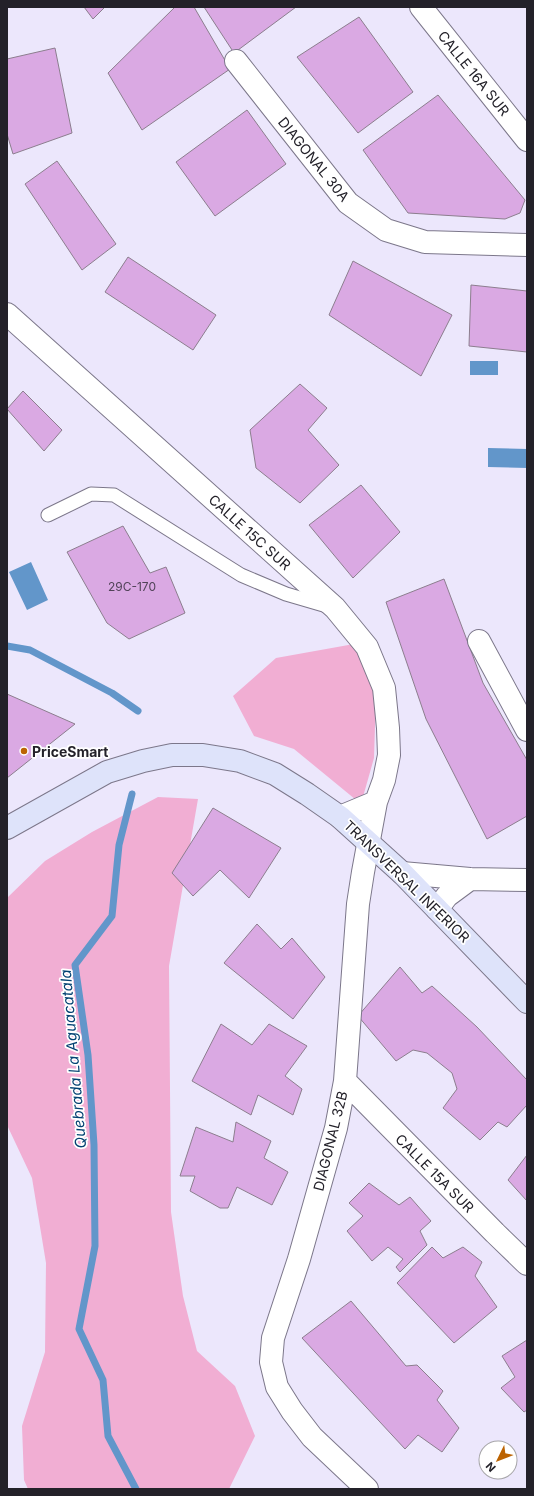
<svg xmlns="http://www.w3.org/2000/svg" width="534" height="1496" viewBox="0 0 534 1496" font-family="Inter,sans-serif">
<rect width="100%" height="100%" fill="#ece7fc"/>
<!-- green -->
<path fill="#f1aed3" d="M354,644l22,50 -2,64 -13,46 -67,-55 -40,-13 -21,-40 43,-38z
M158,797l40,2 -29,167 2,246 12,84 14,55 38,35 20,50 -26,53h-201l-4,-9 -2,-54 23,-74 1,-89 -14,-85 -25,-53v-227l38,-37 47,-29z"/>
<!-- water -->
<path fill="#6296ca" d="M470,361h28v14h-28z
M488,448l39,1v19l-39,-1z
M31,562l17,38 -21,10 -18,-38z"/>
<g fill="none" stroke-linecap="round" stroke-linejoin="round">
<!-- stream -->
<path stroke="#6296ca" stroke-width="7" d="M7,646l23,4 82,43 26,18
M132,794l-13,51 -7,71 -37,49 13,90 6,90 1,101 -16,83 24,51 5,56 28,53"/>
</g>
<!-- building -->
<path fill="#daa9e3" stroke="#8c7e8e" d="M84,7h21l-12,12z
M175,7h19l36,62 -88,61 -34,-57z
M204,7h92l-62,46z
M359,17l54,75 -55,41 -61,-76z
M55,48l17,85 -59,21 -6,-20v-75z
M438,95l87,105 -5,13 -15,6 -97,-6 -45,-63z
M247,110l39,54 -71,52 -39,-54z
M57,161l59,83 -34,26 -57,-86z
M128,257l88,58 -23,35 -88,-58z
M353,261l99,54 -31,61 -92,-61z
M471,285l56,6v61l-58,-6z
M300,384l27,24 -19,22 31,35 -39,38 -44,-35 -6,-38z
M23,391l39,39 -18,21 -37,-42z
M361,485l39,47 -47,46 -44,-53z
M123,526l27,47 16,-6 19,46 -56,26 -22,-16 -40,-71z
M444,579l39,104 44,77v56l-40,23 -61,-120 -40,-117z
M7,694l68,30 -68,54z
M213,808l68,40 -32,50 -29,-28 -27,26 -21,-23z
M257,924l24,25 11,-11 33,39 -32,42 -69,-56z
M400,967l22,26 10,-7 45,41 50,53v25l-20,22 -9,-5 -18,18 -37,-32 14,-19 -5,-16 -25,-20 -14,-3 -17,11 -38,-45z
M221,1024l31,21 17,-21 38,22 -22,30 17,13 -9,26 -35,-20 -7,20 -59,-34z
M236,1122l35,19 -7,17 24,14 -16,33 -35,-18 -9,21h-8l-30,-17 5,-15h-15l16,-49 37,15z
M527,1155v46l-19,-21z
M369,1183l30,22 11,-8 21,24 -11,10 7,14 -27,27 -4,-5 7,-8 -15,-12 -16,14 -25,-30 16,-15 -14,-13z
M432,1247l11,11 20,-11 19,15 -7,14 22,31 -43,36 -57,-60z
M351,1301l55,65 11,-1 26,26 -6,9 22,28 -17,24 -24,-17 -13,14 -103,-111z
M527,1340v70l-3,2 -23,-24 14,-11 -13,-21z"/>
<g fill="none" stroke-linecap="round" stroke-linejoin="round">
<defs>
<path id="service" d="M48,515l43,-21 23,1 127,80 45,19 41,12"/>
<path id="minor" d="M421,7l106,133
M236,61l112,142 38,27 39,12 102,3
M7,314l328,294 32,39 17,41 4,40 1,27 -5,25 -8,22 -13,70 -5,32 -13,177 -9,47 -37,131 -26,79 -2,24 6,25 15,24 20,26 55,52
M479,641l48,89
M340,817l36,-15
M402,873l68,6 57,1
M437,909l10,-13 23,-17
M345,1081l150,152 32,31"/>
<path id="secondary" d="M7,828l100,-56 36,-11 29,-6h31l37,6 35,13 32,20 33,23 62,56 125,129"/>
</defs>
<!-- service casing -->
<use href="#service" stroke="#7c778a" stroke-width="15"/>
<!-- minor casing -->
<use href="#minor" stroke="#7c778a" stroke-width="24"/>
<!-- secondary casing -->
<use href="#secondary" stroke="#7c778a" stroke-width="24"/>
<!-- service -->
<use href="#service" stroke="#fff" stroke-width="13"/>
<!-- minor -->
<use href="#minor" stroke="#fff" stroke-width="22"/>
<!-- secondary -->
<use href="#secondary" stroke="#dee3fa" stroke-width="22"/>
</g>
<!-- markers -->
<circle fill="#bc6302" stroke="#fff" stroke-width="1.5" cx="24" cy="751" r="4"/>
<g text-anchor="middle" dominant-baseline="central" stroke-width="3.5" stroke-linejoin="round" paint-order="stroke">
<!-- number labels -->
<g font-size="12" fill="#514358">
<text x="132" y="586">29C-170</text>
</g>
<!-- street labels -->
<g font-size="14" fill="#232129" stroke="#fff">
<text transform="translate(474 73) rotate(51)">CALLE 16A SUR</text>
<text transform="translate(314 159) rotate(51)">DIAGONAL 30A</text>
<text transform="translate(250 532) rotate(42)">CALLE 15C SUR</text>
<text transform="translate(407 881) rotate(44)">TRANSVERSAL INFERIOR</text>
<text transform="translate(330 1141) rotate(-76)">DIAGONAL 32B</text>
<text transform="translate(435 1173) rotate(45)">CALLE 15A SUR</text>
</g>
<!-- poi labels -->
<g font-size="14" font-weight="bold" fill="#232129" stroke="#fff" text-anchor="start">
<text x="32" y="751">PriceSmart</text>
</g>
<!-- water labels -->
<g font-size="15" font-style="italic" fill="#034172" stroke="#fff">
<text transform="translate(73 1059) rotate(-95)">Quebrada La Aguacatala</text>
</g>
</g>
<!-- border -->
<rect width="534" height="1496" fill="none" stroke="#232129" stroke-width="16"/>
<!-- north arrow -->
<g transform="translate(498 1460) rotate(227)"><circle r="19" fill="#ffffff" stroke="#a7a6a9"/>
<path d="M0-3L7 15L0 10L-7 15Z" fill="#bc6302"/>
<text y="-6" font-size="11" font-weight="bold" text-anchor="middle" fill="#232129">N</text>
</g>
</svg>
